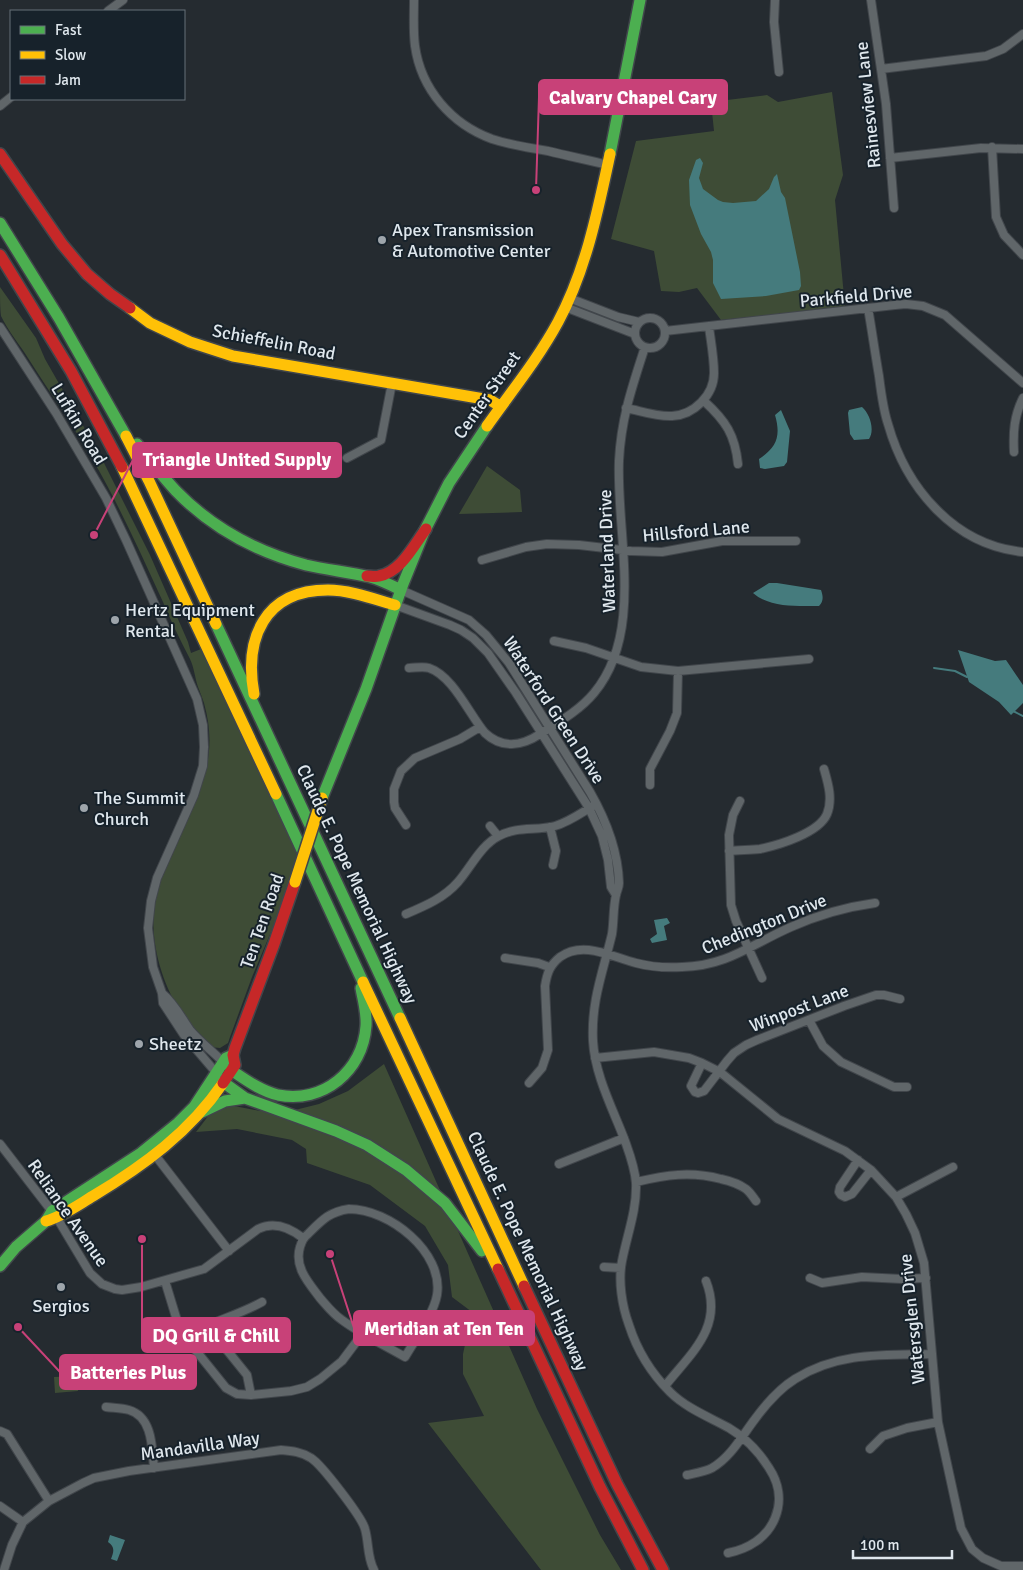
<svg xmlns="http://www.w3.org/2000/svg" width="1023" height="1570" viewBox="0 0 1023 1570" font-family="Signika,sans-serif">
<rect width="100%" height="100%" fill="#252b30"/>
<!-- green -->
<path fill="#3e4c36" d="M832,92l11,83 -8,25 10,107 -124,13 -24,-32 -18,4 -18,-1 -7,-40 -43,-12 25,-98 78,-10 -3,-29 56,-7 11,7z
M0,287l36,51 9,21 56,98 49,98 38,87 3,11 10,-4 97,207 -19,57 -27,64 -22,60 -2,6 -8,5 -11,-1c-6,-7 -14,-14 -20,-22 -26,-36 -41,-82 -34,-127 3,-16 10,-32 17,-47 23,-52 49,-88 32,-148 -2,-6 -4,-11 -6,-16 -3,-9 -4,-20 -8,-28 -10,-19 -19,-38 -27,-57 -22,-48 -43,-95 -69,-140 -20,-36 -44,-69 -66,-104 -8,-13 -20,-27 -27,-42 -1,-8 -1,-21 -1,-29z
M487,466l33,24 2,22 -63,2z
M384,1064l153,345 63,126 21,35h-80l-113,-147 56,-7 -21,-42v-20l9,-42 -20,-15 -4,-32 -23,-39 -55,-41 -63,-22 -1,-14 -14,-9 -55,-11 -41,3 13,-17 20,-10 31,6 35,-1 24,-6 29,-13z
M77,1376l1,15 -23,2 -1,-16z"/>
<!-- water -->
<path fill="#457b7d" d="M700,158l3,5 -4,15 4,11 15,11 5,2 10,1 23,-2 13,-12 5,-12 3,-3 4,18 4,6 15,74 1,14 -2,4 -33,6 -45,3 -8,-16v-23l-2,-8 -10,-18 -11,-29 -1,-25 7,-20z
M862,407c8,7 13,23 7,32l-15,1 -4,-6 -2,-21 1,-3z
M781,410l9,21 -3,31 -3,4 -19,3 -5,-1 -1,-9c18,-12 22,-23 16,-44z
M769,583h8l44,7c2,6 3,11 -2,16 -21,0 -49,2 -66,-13z
M958,650l37,11 11,-1 17,25v18l-12,12 -12,-13 -30,-20z
M667,918l3,5 -6,3 3,14 -15,3 -2,-4 7,-5 -3,-14z
M110,1535l15,5 -8,21 -6,-2c3,-8 4,-12 -3,-17z"/>
<g fill="none" stroke-linecap="round" stroke-linejoin="round">
<!-- stream -->
<path stroke="#457b7d" stroke-width="2" d="M934,668l21,3 12,6
M1013,711l10,5"/>
<defs>
<path id="street" d="M414,0c0,15 -1,31 1,46 6,43 36,78 77,93 18,6 37,9 56,12 20,5 40,9 60,14
M775,0l-1,22 5,50
M871,0l15,104 8,104
M108,11l15,-11
M881,69l105,-13 17,-7 20,-15
M0,106l11,-9
M992,147l4,70 8,18 19,20
M890,158l91,-10 42,1
M569,298l49,19 21,5
M565,307l70,27
M868,308c4,23 7,45 11,68 2,16 4,33 9,48 18,64 66,121 135,128
M635 333a15 15 0 1 1 30 0a15 15 0 1 1-30 0Z
M0,327l56,86 50,85 20,42 71,159 6,26 1,22 -1,19 -9,29 -37,83 -6,23 -3,27 5,39 9,26 1,10 21,32 35,41
M665,331l230,-26 11,-1 17,2 22,9 78,68
M704,401c22,20 31,34 34,63
M626,408c15,3 31,9 46,8 22,-1 42,-21 42,-43 0,-15 -3,-31 -5,-46
M1014,452c-1,-20 0,-36 9,-54
M347,458l34,-18 11,-57
M482,560l44,-13 21,-3 32,1 52,6 31,1 60,-11h74
M401,590l68,30 17,15 23,28 81,129c16,28 28,58 29,91 0,5 -2,7 -3,12 -3,13 -2,26 -4,39 -9,38 -21,67 -19,107 2,35 20,68 32,100 5,14 10,27 11,42 1,27 -9,52 -14,78 -4,20 0,45 7,64 8,25 22,48 41,67 16,16 39,25 59,36 17,10 30,24 40,40 10,15 13,33 6,50 -8,20 -27,31 -47,35
M395,605l55,20 11,5 12,8 15,15 28,40 73,115 13,28 6,24 3,27 5,8
M554,641l32,7 55,19 37,4 131,-12
M409,668c6,0 14,-2 20,0 24,8 40,46 56,65 17,16 37,13 55,1 19,-12 40,-24 54,-41 51,-61 22,-159 25,-232 2,-42 13,-74 26,-114
M650,785v-16l20,-38 7,-18 1,-42
M740,801l-7,14 -4,20 2,70 5,16 26,57
M406,825l-11,-17 -1,-6v-13l7,-18 14,-13 45,-19 20,-12
M490,826l8,10
M550,827l6,24 -3,14
M729,851c10,-1 21,-1 31,-2 19,-4 59,-16 67,-35 6,-15 1,-31 -3,-45
M406,914c19,-8 38,-16 52,-32 13,-15 23,-37 41,-46 18,-10 37,-5 56,-10 14,-4 26,-13 38,-20
M505,958l33,5 11,4
M162,993c12,10 19,24 28,37 11,13 25,23 36,35
M809,1020l14,26 18,16 53,25h13
M595,1058l59,-6 35,6 13,5 18,9 58,47 67,32 26,19 25,27 10,17 9,19 9,30 14,159 23,106 11,21 11,9 18,8h22
M702,1063l-11,23 4,6 3,1 6,-2 23,-30 7,-8 12,-8 11,-5 87,-34 32,-11h8l16,4
M529,1083l13,-15 6,-18 -3,-64c2,-13 5,-21 15,-29 23,-17 52,0 76,6 15,4 30,5 46,4 45,-1 70,-23 109,-40 27,-12 55,-20 84,-24
M0,1144l57,74 33,55 12,11 13,5 7,1 19,-3 63,-18 54,-40c16,-8 31,-2 45,9
M155,1155l74,96
M858,1160l-18,27 -1,5 2,3 4,2 7,-3 19,-24
M559,1164l65,-26
M636,1182c30,-7 54,-11 85,-3 9,2 18,5 25,10 4,3 7,8 10,12
M896,1197l57,-30
M349,1209c40,0 95,43 88,86 -3,18 -22,45 -32,62 -21,-12 -44,-23 -63,-37 -9,-6 -15,-14 -22,-22 -12,-16 -26,-31 -20,-51 2,-6 3,-9 8,-13 14,-14 21,-22 41,-25z
M604,1267l17,1
M810,1278l12,5 40,-6 40,2 24,-1
M165,1281l14,46 6,10 41,51 11,6 14,1 40,-4 16,-4 13,-8 22,-18 21,-28
M212,1324l10,20 25,31 4,20
M185,1337c24,-15 52,-21 77,-35
M665,1386c26,-33 59,-59 41,-105
M106,1407c7,1 16,1 23,3 24,7 23,39 25,58
M0,1431l7,3 42,67
M870,1449l13,-13 24,-8 31,-6
M687,1475c9,-2 17,-3 25,-7 19,-11 30,-32 43,-49 11,-15 24,-30 40,-40 42,-27 89,-24 137,-25
M0,1506l23,16
M4,1570l8,-25 11,-23 26,-21 34,-18 11,-5 35,-7 152,-21c11,1 21,2 30,8 10,6 51,59 54,71 4,14 2,28 9,41"/>
<path id="fast" d="M610,154l30,-154
M0,223l59,95 67,118
M137,444c13,16 25,32 39,47 35,36 81,61 130,74 21,5 43,7 64,12 11,3 21,8 31,13
M216,624l184,394
M276,794l87,188
M322,798l44,-109 37,-105 21,-52 25,-49 38,-57
M231,1070c15,10 30,21 47,25 45,9 85,-24 88,-69 1,-13 -3,-26 -5,-38
M223,1082l22,16 91,33 31,14 39,25 39,33 37,48
M202,1112l23,-11 20,-3
M0,1266l16,-19 30,-26 6,-10 89,-58 37,-30 16,-16 32,-49 7,-3"/>
<path id="slow" d="M130,308l20,15 40,19 43,14 257,44 10,6
M487,426c24,-34 51,-67 71,-104 28,-52 40,-112 52,-168
M126,436l23,45 67,143
M122,467l154,327
M254,694c-10,-55 10,-104 74,-104 22,0 46,9 67,15
M363,982l135,287
M400,1018l124,268
M46,1221c17,-5 32,-16 47,-25 50,-30 97,-64 130,-113"/>
<path id="jam" d="M0,154l62,90 25,30 23,20 20,14
M0,255l71,116 51,96
M367,576c4,0 8,1 12,0 22,-4 35,-31 47,-47
M223,1083l12,-18 -2,-10 2,-7 39,-104 21,-62
M498,1269l102,218 43,83
M524,1286l93,198 46,86"/>
</defs>
<!-- street casing -->
<use href="#street" stroke="#41464b" stroke-width="10"/>
<!-- fast casing -->
<use href="#fast" stroke="#41464b" stroke-width="14"/>
<!-- slow casing -->
<use href="#slow" stroke="#41464b" stroke-width="14"/>
<!-- jam casing -->
<use href="#jam" stroke="#41464b" stroke-width="14"/>
<!-- street -->
<use href="#street" stroke="#606669" stroke-width="8"/>
<!-- fast -->
<use href="#fast" stroke="#4caf50" stroke-width="11"/>
<!-- slow -->
<use href="#slow" stroke="#ffc107" stroke-width="11"/>
<!-- jam -->
<use href="#jam" stroke="#c62828" stroke-width="11"/>
<defs>
<path id="slow-bridge" d="M295,882l27,-84"/>
</defs>
<!-- slow-bridge casing -->
<use href="#slow-bridge" stroke="#41464b" stroke-width="14" stroke-linecap="butt"/>
<!-- slow-bridge -->
<use href="#slow-bridge" stroke="#ffc107" stroke-width="11"/>
</g>
<!-- markers -->
<g fill="#9ea5ab" stroke="#17222b" stroke-width="2">
<circle cx="382" cy="240" r="5"/>
<circle cx="115" cy="620" r="5"/>
<circle cx="84" cy="808" r="5"/>
<circle cx="139" cy="1044" r="5"/>
<circle cx="61" cy="1287" r="5"/>
</g>
<g text-anchor="middle" dominant-baseline="central" stroke-width="4" stroke-linejoin="round" paint-order="stroke">
<!-- street labels -->
<g font-size="18" fill="#dfe7ed" stroke="#17222b">
<text transform="translate(868 105) rotate(-96)">Rainesview Lane</text>
<text transform="translate(856 296) rotate(-5)">Parkfield Drive</text>
<text transform="translate(274 342) rotate(11)">Schieffelin Road</text>
<text transform="translate(487 395) rotate(-55)">Center Street</text>
<text transform="translate(79 424) rotate(59)">Lufkin Road</text>
<text transform="translate(696 531) rotate(-5)">Hillsford Lane</text>
<text transform="translate(607 551) rotate(-92)">Waterland Drive</text>
<text transform="translate(554 710) rotate(57)">Waterford Green Drive</text>
<text transform="translate(357 884) rotate(65)">Claude E. Pope Memorial Highway</text>
<text transform="translate(262 921) rotate(-71)">Ten Ten Road</text>
<text transform="translate(764 924) rotate(-22)">Chedington Drive</text>
<text transform="translate(799 1008) rotate(-21)">Winpost Lane</text>
<text transform="translate(68 1213) rotate(55)">Reliance Avenue</text>
<text transform="translate(528 1251) rotate(65)">Claude E. Pope Memorial Highway</text>
<text transform="translate(912 1319) rotate(-96)">Watersglen Drive</text>
<text transform="translate(200 1446) rotate(-8)">Mandavilla Way</text>
</g>
<!-- poi labels -->
<g font-size="18" fill="#dfe7ed" stroke="#17222b" text-anchor="start">
<text x="392" y="230">Apex Transmission<tspan x="392" dy="21">&amp; Automotive Center</tspan></text>
<text x="125" y="610">Hertz Equipment<tspan x="125" dy="21">Rental</tspan></text>
<text x="94" y="798">The Summit<tspan x="94" dy="21">Church</tspan></text>
<text x="149" y="1044">Sheetz</text>
<text x="61" y="1306" text-anchor="middle">Sergios</text>
</g>
</g>
<!-- callouts -->
<path fill="none" stroke="#c84178" stroke-width="2" d="M536 190L539 97M94 535L133 460M330 1254L354 1328M142 1239L142 1335M18 1327L60 1372"/>
<g fill="#c84178" stroke="#17222b" stroke-width="2">
<circle cx="536" cy="190" r="5"/>
<circle cx="94" cy="535" r="5"/>
<circle cx="330" cy="1254" r="5"/>
<circle cx="142" cy="1239" r="5"/>
<circle cx="18" cy="1327" r="5"/>
</g>
<g fill="#c84178" stroke="#c84178" stroke-width="2">
<rect x="539" y="80" width="188" height="34" rx="5"/>
<rect x="133" y="443" width="208" height="34" rx="5"/>
<rect x="354" y="1311" width="180" height="34" rx="5"/>
<rect x="142" y="1318" width="148" height="34" rx="5"/>
<rect x="60" y="1355" width="136" height="34" rx="5"/>
</g>
<g font-size="19" text-anchor="middle" font-weight="bold" fill="#fff">
<text x="633" y="104">Calvary Chapel Cary</text>
<text x="237" y="466">Triangle United Supply</text>
<text x="444" y="1335">Meridian at Ten Ten</text>
<text x="216" y="1342">DQ Grill &amp; Chill</text>
<text x="128" y="1379">Batteries Plus</text>
</g>
<!-- legend -->
<rect x="10" y="10" width="175" height="90" fill="#17222b" stroke="#677179"/>
<rect x="20" y="26" width="25" height="8" fill="#4caf50" stroke="#677179"/>
<text x="55" y="35" font-size="15" fill="#dfe7ed">Fast</text>
<rect x="20" y="51" width="25" height="8" fill="#ffc107" stroke="#677179"/>
<text x="55" y="60" font-size="15" fill="#dfe7ed">Slow</text>
<rect x="20" y="76" width="25" height="8" fill="#c62828" stroke="#677179"/>
<text x="55" y="85" font-size="15" fill="#dfe7ed">Jam</text>
<!-- scale -->
<path d="M853 1550v8h99v-8" fill="none" stroke="#dfe7ed" stroke-width="2.5"/>
<text x="860" y="1550" font-size="15" fill="#dfe7ed" stroke="#17222b" stroke-width="4" paint-order="stroke">100 m</text>
</svg>
